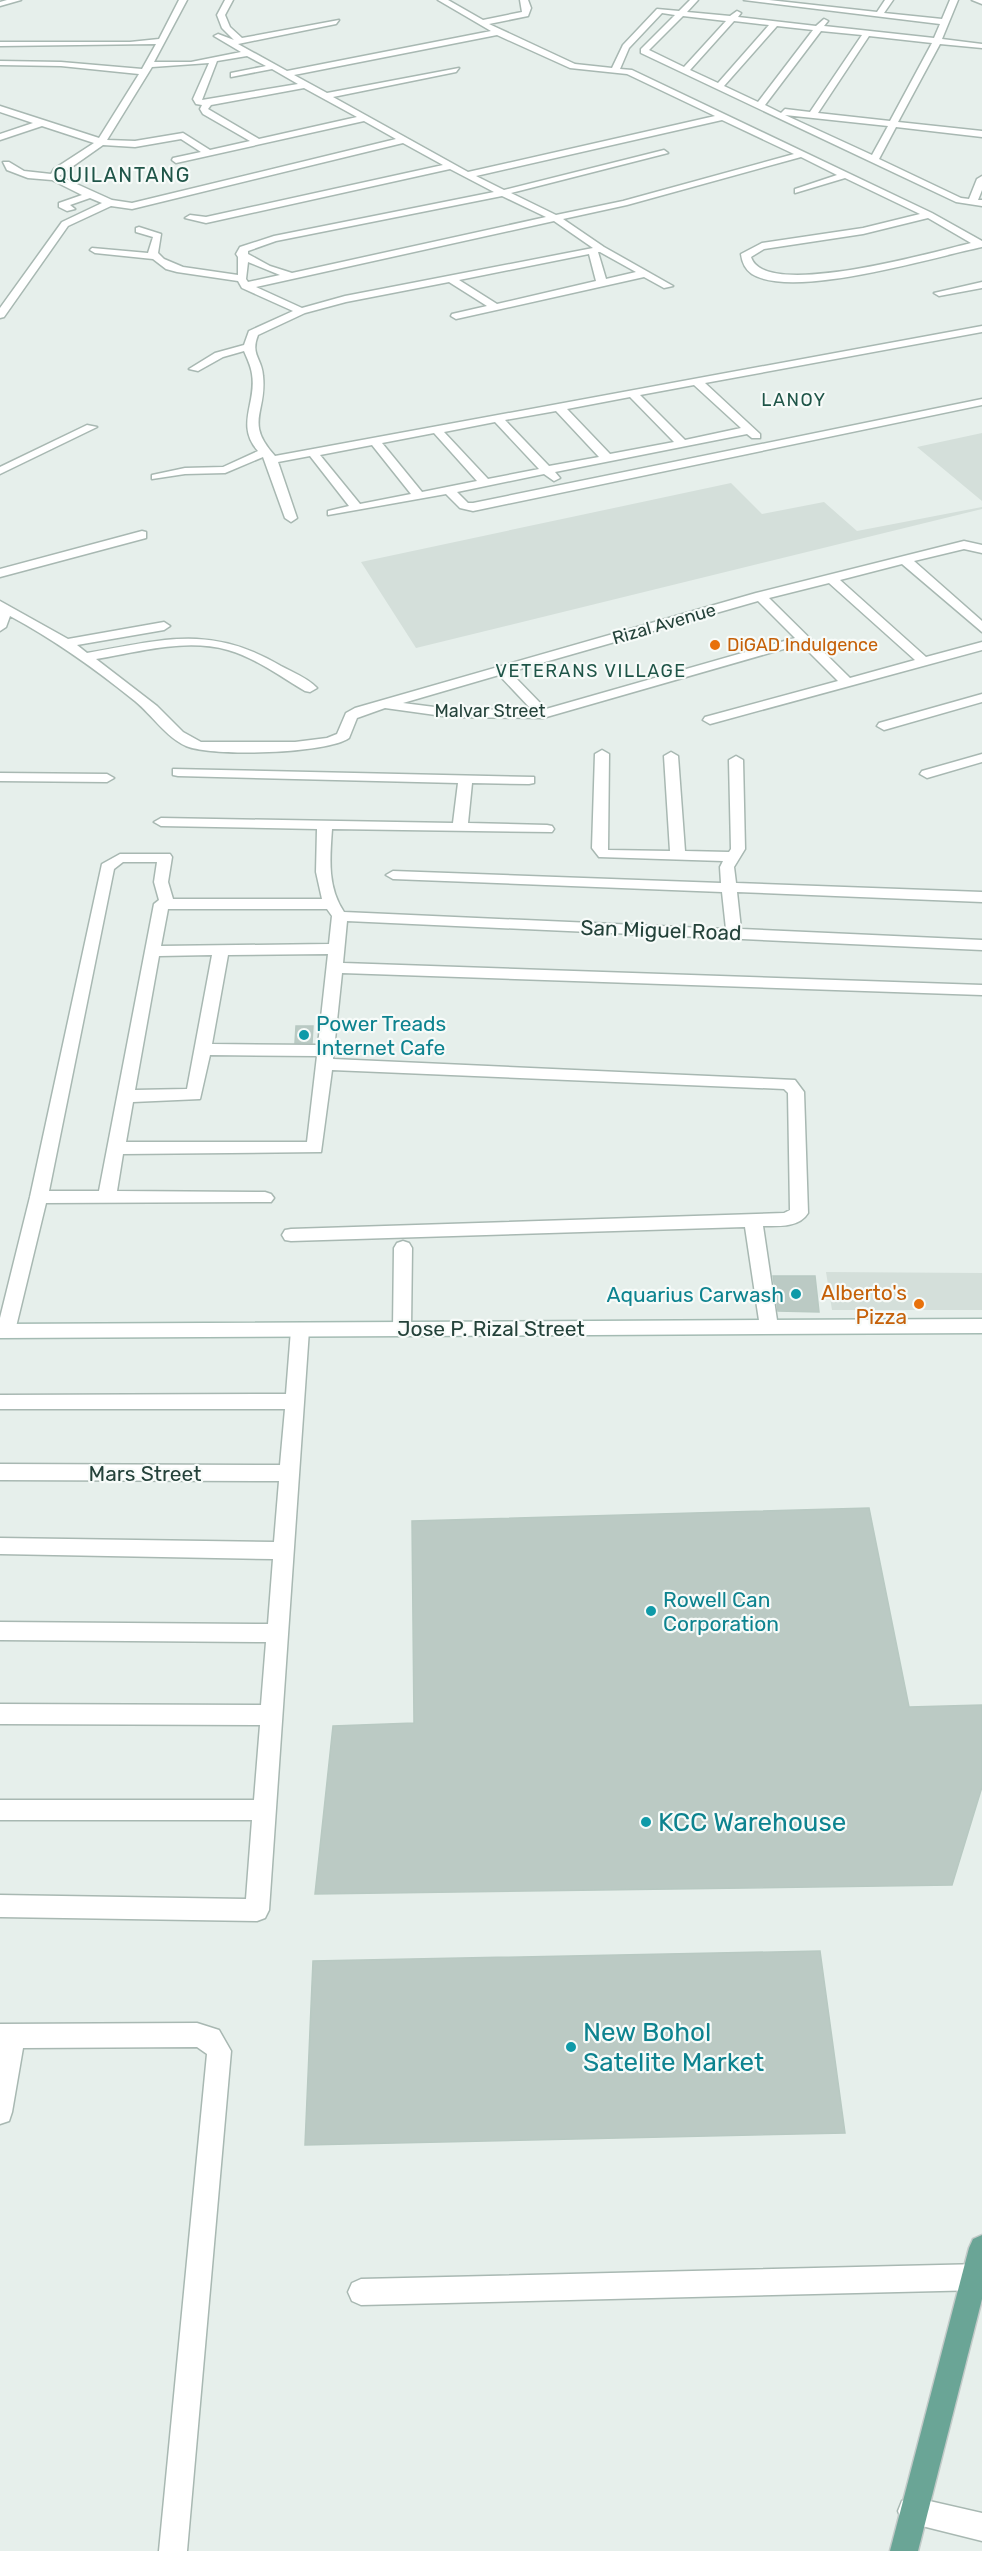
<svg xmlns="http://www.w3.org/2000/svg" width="982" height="2551" viewBox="0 0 982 2551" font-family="Rubik,sans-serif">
<rect width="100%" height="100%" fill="#e6efeb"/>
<!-- built -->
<path fill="#d4dfda" d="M982,433v68l-65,-54z
M731,483l31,31 62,-12 33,29 125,-24v2l-566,139 -55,-86z
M826,1272l156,1v37h-150z"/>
<!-- building -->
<path fill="#bbcac4" stroke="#b8c9c2" stroke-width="1.5" d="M296,1026h17l-1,17h-17z
M773,1276h42l4,36 -41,-1z
M869,1508l40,199 73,-2v82l-30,98 -637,9 18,-168 81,-3 -2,-202z
M820,1951l25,182 -540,12 8,-184z"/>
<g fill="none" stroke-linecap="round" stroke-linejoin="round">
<defs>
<path id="street" d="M7,0h14l-21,6v-4z
M179,0h8l-33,62h37l50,-10 -27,-16 4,-2 16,6 -12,-12 -5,-13 8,-15h8l-8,15 5,12 12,11 97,-18 -3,4 -98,20 49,27 204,-40 -53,-31h10l35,20 39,-8 -2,-12h8l3,8 -3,8 -39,8 86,40 37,4 11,-23 34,-36 22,2 11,-11h8l-11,12 43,4 7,-5 4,2 -3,4 78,9 8,-7 4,2 -4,5 110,12 6,-14 -196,-24h25l108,12 8,-12h8l-9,13 58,6 8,-19h8l-16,39 40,5v4l-42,-4 -42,78 84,9v6l-86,-10 -17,32 82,39 8,1 8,-20 5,-3v14l-4,10h4v6l-26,-4 -315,-149v-4l34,-34 -13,-2 -33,35 -9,21 12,1 300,143 50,28v6c-48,10 -189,53 -230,27 -7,-5 -10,-12 -11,-20l21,-11 101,-15 57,-14 -75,-36 -50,15v-4l42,-14 -36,-18 -174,48 -64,14 41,28 69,39 -9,2 -20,-11 -188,42 -5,-3 1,-2 35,-8 -38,-24 -103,20 -41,11 -47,22c-8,20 4,23 5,41 4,37 -19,46 12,80l707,-130v6l-277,51 55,51v4h-8l-5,-4 -192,38 5,6 -6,3 -10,-7 -87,18 11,11h5l509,-104v6l-509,106 -13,-3 -14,-14 -118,21v-4l21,-5 -39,-50 -32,6 19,56 -6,4 -6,-4 -22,-61 -38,16 -40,1 -33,5v-4l33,-7 38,-1 35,-16c-23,-26 -1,-48 -6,-77 -1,-8 -5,-16 -8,-23l-21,6 -25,14 -9,-2 26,-16 29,-8 5,-14 44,-20 -51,-23 -4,-7 -61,-9 -11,-3 -13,-10 -58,-6 -5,-3 2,-2 56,5 5,-16 -17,-5v-4l3,-1 22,7 -3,19 6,6 19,8 55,8v-18l-2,-3 4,-7 34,-11 220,-44 -44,-23 -244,54 -21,-5 5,-3 16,2 237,-52 -40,-22 -271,66 -21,-3 -43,20 -64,91 -4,1v-10l62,-86 40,-19 -12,-5 -20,7 5,4 -8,2 -8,-4v-4l23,-8 -30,-15 -24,-2 -21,-8 -4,-8h6l15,9 27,3 3,-5 40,-26 -52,-17 -42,14v-6l33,-11 -33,-11v-6l99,32 40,-64 -78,-8 -61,-1v-4l61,1 81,7 14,-25 -156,2v-4h130l29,-3zM683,16l43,5 -42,46 -35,-17zM734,21l35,4 -51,58 -28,-13zM777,26l36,4 -55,72 -34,-16zM821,31l41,4 -52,77 -25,-3 -4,4 -16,-8zM497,35l73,33 57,6 88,42 -247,56 -135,-75 123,-25 3,-4 -132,25 -33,-18zM869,36l63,7 -42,78 -72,-8zM247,56l19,10 -35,7v4l41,-8 26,15 -96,16 15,-39zM209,63l-16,36 3,5 6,1 -2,4 3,5 47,27 -40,9 -27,-17 -48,8 -28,-1 45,-73zM304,88l53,29 -98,22 -51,-30 3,-4zM785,115l103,11 -16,29zM722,120l72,34 -171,47 -67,14 -45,-22 157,-40 -4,-3 -160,40 -28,-14zM364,121l32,18 -264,64 -20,-3 -53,-24 44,-31 32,2 46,-8 20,13 -28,6 -1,2 4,3zM502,196l44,21 -254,56 -22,-7 -22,-12v-3l28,-10zM928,218l43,25c-34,8 -207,58 -220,14l13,-8 99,-15zM554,221l39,27 -248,48 -43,12 -46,-21zM598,252h2l36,20 -30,7zM589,254l7,27 -99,23 -38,-24zM248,262l32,13 -32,7 -2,-3zM694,385l47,43 -56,12 -45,-45zM630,397l44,45 -64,12 -43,-45zM556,411l43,46 -50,9 -44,-46zM495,422l44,47 -51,10 -44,-47zM434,433l43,48 -55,11 -40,-49zM372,445l39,49 -51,10 -40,-49z
M972,0h10v4z
M982,282v6l-43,8 -5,-3z
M87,425l10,2 -97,47v-7z
M142,531l4,1v6l-146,39v-8z
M964,541l18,4v8l-18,-4 -50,12 68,60v11l-80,-68 -62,16 86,77 56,-15v8l-272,74 -7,-4 2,-3 133,-36 -37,-37 -258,74 -93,-1 -65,-9 -28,10 -8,20c-23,16 -137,19 -163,8 -20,-9 -34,-31 -51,-45 -40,-32 -80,-61 -125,-85l-4,11 -6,4v-30l68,38 96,-17 6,4 -6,4 -87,15 10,8c76,-13 123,-29 194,13 11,6 27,12 36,22l-7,4 -5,-1c-24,-14 -49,-33 -77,-41 -43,-12 -89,2 -132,9l61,47 26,26 18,10h94l32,-4 10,-4 9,-21 9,-5 401,-115zM829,583l86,77 -65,18 -81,-80zM758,601l37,37 -249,71 -36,-37zM499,675l33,35 -82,-1 -47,-6z
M982,694v8l-98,28 -7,-4 2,-3z
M602,750l7,4 -1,96 62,1 -6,-95 7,-4 7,4 7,95 44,1 2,-3 -2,-89 7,-4 7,4 2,89 -11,18 2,16 246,9v10l-245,-10 4,37 241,11v10l-635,-29 -4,42 639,22v10l-640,-22 -9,86 462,21 9,12 4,121c-9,15 -30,13 -45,13l15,101 -2,5h-14l-2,-5 -15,-100 -454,14 -6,-1 -3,-5 3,-5 6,-1 493,-16 6,-3 -2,-117 -4,-4 -452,-19 -11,82 -198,2 -6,37 148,1 6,2 3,4 -3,4 -225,1 -31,128 -2,5h-13v-18l30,-121 72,-333 18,-10h50l2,3 -4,25 5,17h149l-6,-27 1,-43 -156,-3 -7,-4 7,-4 292,5 5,-40 -280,-7 -5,-1v-6l361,8v6l-5,1 -57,-1 -4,40 79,2 5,1 2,3 -2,3 -220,-3c-2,29 -5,58 12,83l382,17 -4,-37 -329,-13 -7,-4 7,-4 328,12 -1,-16 3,-6 -124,-4 -7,-9 3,-94zM123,862h34l-3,20 5,18 -5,4 -55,287h-50l65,-322zM168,909h159l5,7 -3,28 -168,2zM328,954l-10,91 -106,-1 16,-89zM212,955l-25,134 -52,1 24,-134zM210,1055l107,1 -10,86h-181l7,-40 67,-3z
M982,754v8l-55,16 -7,-4 2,-3z
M0,773l107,1 7,4 -7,4 -107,-1z
M403,1241l6,2 3,5 -1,81 -2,5h-14l-2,-5 1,-81 3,-5z
M300,1323l7,2 2,5 -40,580 -4,8 -8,3 -257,-4v-22l246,4 6,-79h-252v-20h254l6,-75 -260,-1v-20l261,1 5,-63 -266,-2v-18l268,2 5,-65 -273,-5v-16l274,4 5,-61 -279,-1v-16l280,1 5,-56h-285v-14l286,-1 5,-64 2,-5z
M197,2023l22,7 12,21 -44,500h-28l48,-497 -10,-7 -174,1 -11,64 -3,9 -9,3v-100z
M982,2264v26l-621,15 -9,-4 -4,-9 4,-9 9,-4z
M912,2497l70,16v28l-80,-20 -4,-10 4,-10z"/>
<path id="secondary" d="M982,1319v14l-982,5v-14z"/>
<path id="primary" d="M982,2235v64l-64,252h-28l79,-303 4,-9z"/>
</defs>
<!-- street casing -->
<use href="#street" stroke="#a8b8b2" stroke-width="3"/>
<!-- secondary casing -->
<use href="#secondary" stroke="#a4bbb3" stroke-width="3"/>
<!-- primary casing -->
<use href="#primary" stroke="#c2cac8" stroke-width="3"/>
<!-- street -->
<use href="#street" fill="#fff" fill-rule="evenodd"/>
<!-- secondary -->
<use href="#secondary" fill="#fff" fill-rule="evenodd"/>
<!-- primary -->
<use href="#primary" fill="#6aa596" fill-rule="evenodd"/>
</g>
<!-- markers -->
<g fill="#e8710a" stroke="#f7fbf9" stroke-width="2">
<circle cx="715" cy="645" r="6"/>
<circle cx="919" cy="1304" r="6"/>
</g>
<g fill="#0f9aa8" stroke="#f7fbf9" stroke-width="2">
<circle cx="304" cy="1035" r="6"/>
<circle cx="796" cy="1294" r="6"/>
<circle cx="651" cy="1611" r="6"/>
<circle cx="646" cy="1822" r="6"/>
<circle cx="571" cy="2047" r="6"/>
</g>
<g text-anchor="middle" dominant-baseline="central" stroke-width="4.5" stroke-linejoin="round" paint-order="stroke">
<!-- far-neighbourhood labels -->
<g font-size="18" letter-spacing="1.5" fill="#1f5548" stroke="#f7fbf9">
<text x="794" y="400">LANOY</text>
<text x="591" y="671">VETERANS VILLAGE</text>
</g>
<!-- far-street labels -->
<g font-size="18" fill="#24423a" stroke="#f7fbf9">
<text transform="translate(664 624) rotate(-16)">Rizal Avenue</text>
<text x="490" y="711">Malvar Street</text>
</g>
<!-- far-food labels -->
<g font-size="18" fill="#c56008" stroke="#f7fbf9" text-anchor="start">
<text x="727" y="645">DiGAD Indulgence</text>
</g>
<!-- far-quarter labels -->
<g font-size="20" letter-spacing="1.5" fill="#1f5548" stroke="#f7fbf9">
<text x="122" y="175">QUILANTANG</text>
</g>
<!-- street labels -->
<g font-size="21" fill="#24423a" stroke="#f7fbf9">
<text transform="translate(661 930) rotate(2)">San Miguel Road</text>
<text x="491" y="1328">Jose P. Rizal Street</text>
<text x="145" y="1473">Mars Street</text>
</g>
<!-- culture labels -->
<g font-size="21" fill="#0d838f" stroke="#f7fbf9" text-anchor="start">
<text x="316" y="1023">Power Treads<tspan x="316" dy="24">Internet Cafe</tspan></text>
<text x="784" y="1294" text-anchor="end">Aquarius Carwash</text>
<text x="663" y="1599">Rowell Can<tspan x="663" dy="24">Corporation</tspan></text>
</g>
<!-- food labels -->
<g font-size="21" fill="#c56008" stroke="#f7fbf9" text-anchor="end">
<text x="907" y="1292">Alberto's<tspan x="907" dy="24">Pizza</tspan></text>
</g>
<!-- near-culture labels -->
<g font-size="26" fill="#0d838f" stroke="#f7fbf9" text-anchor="start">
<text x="658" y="1822">KCC Warehouse</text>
<text x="583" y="2032">New Bohol<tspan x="583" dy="30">Satelite Market</tspan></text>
</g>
</g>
</svg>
